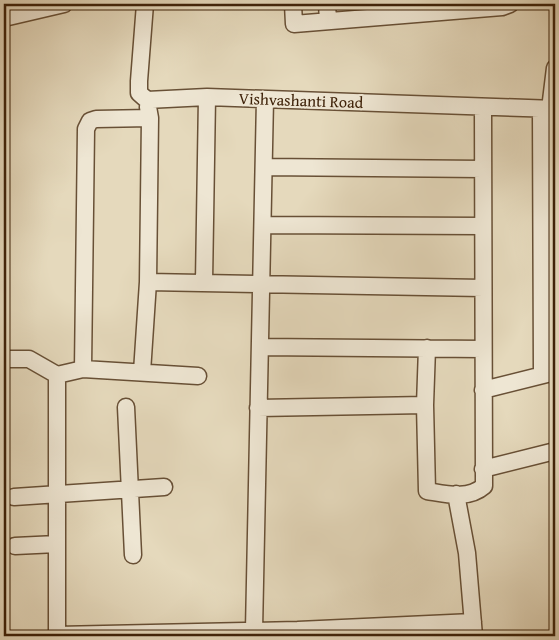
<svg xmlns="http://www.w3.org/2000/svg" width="559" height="640" viewBox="0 0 559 640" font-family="'Gentium Book Plus',serif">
<rect width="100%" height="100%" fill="#e5d9bc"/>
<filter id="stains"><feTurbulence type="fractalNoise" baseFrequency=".004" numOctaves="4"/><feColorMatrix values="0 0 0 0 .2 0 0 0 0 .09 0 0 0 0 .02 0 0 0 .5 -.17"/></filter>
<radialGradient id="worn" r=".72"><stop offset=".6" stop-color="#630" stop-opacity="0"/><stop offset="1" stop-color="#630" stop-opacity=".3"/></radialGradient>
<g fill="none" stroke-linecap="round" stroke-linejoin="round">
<defs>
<path id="minor" d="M145,4l-6,77v12l8,7 60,-3 348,12
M293,4l1,20 208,-17 8,-3
M327,4l1,17
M4,18l60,-14
M541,109l1,266
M550,109l5,-41
M264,167l219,2
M263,225l220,1
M148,282l335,6
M204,282l3,-185
M260,347l223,2
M427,348l-2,57 2,86c19,3 41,9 57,-5l-1,-379
M4,359h25l28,16 26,-6 115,7
M83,369l3,-240 4,-8 6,-2 54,-1
M142,372l6,-90 2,-164 -2,-11
M57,375v260l241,-5v6
M483,390l72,-18
M126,407l7,148
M258,408l167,-3
M483,469l72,-18
M456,494l11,59 7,83
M14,497l150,-10
M15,546l42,-2
M254,630l11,-531
M298,630l175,-8"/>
</defs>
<!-- minor casing -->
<use href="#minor" stroke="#685036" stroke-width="19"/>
<!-- minor -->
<use href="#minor" stroke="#eee6d3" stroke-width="16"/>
</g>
<g text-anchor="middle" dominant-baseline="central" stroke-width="4" stroke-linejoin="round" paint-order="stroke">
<!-- street labels -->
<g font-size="16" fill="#3e2209" stroke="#eee6d3">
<text transform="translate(301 100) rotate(2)">Vishvashanti Road</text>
</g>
</g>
<!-- margin -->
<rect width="559" height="640" fill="none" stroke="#e5d9bc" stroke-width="20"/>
<rect x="5" y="5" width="549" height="630" fill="none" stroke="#3e2209" stroke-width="2.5"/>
<rect x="10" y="10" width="539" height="620" fill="none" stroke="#3e2209"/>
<rect width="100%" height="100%" filter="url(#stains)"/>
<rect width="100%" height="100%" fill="url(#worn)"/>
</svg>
